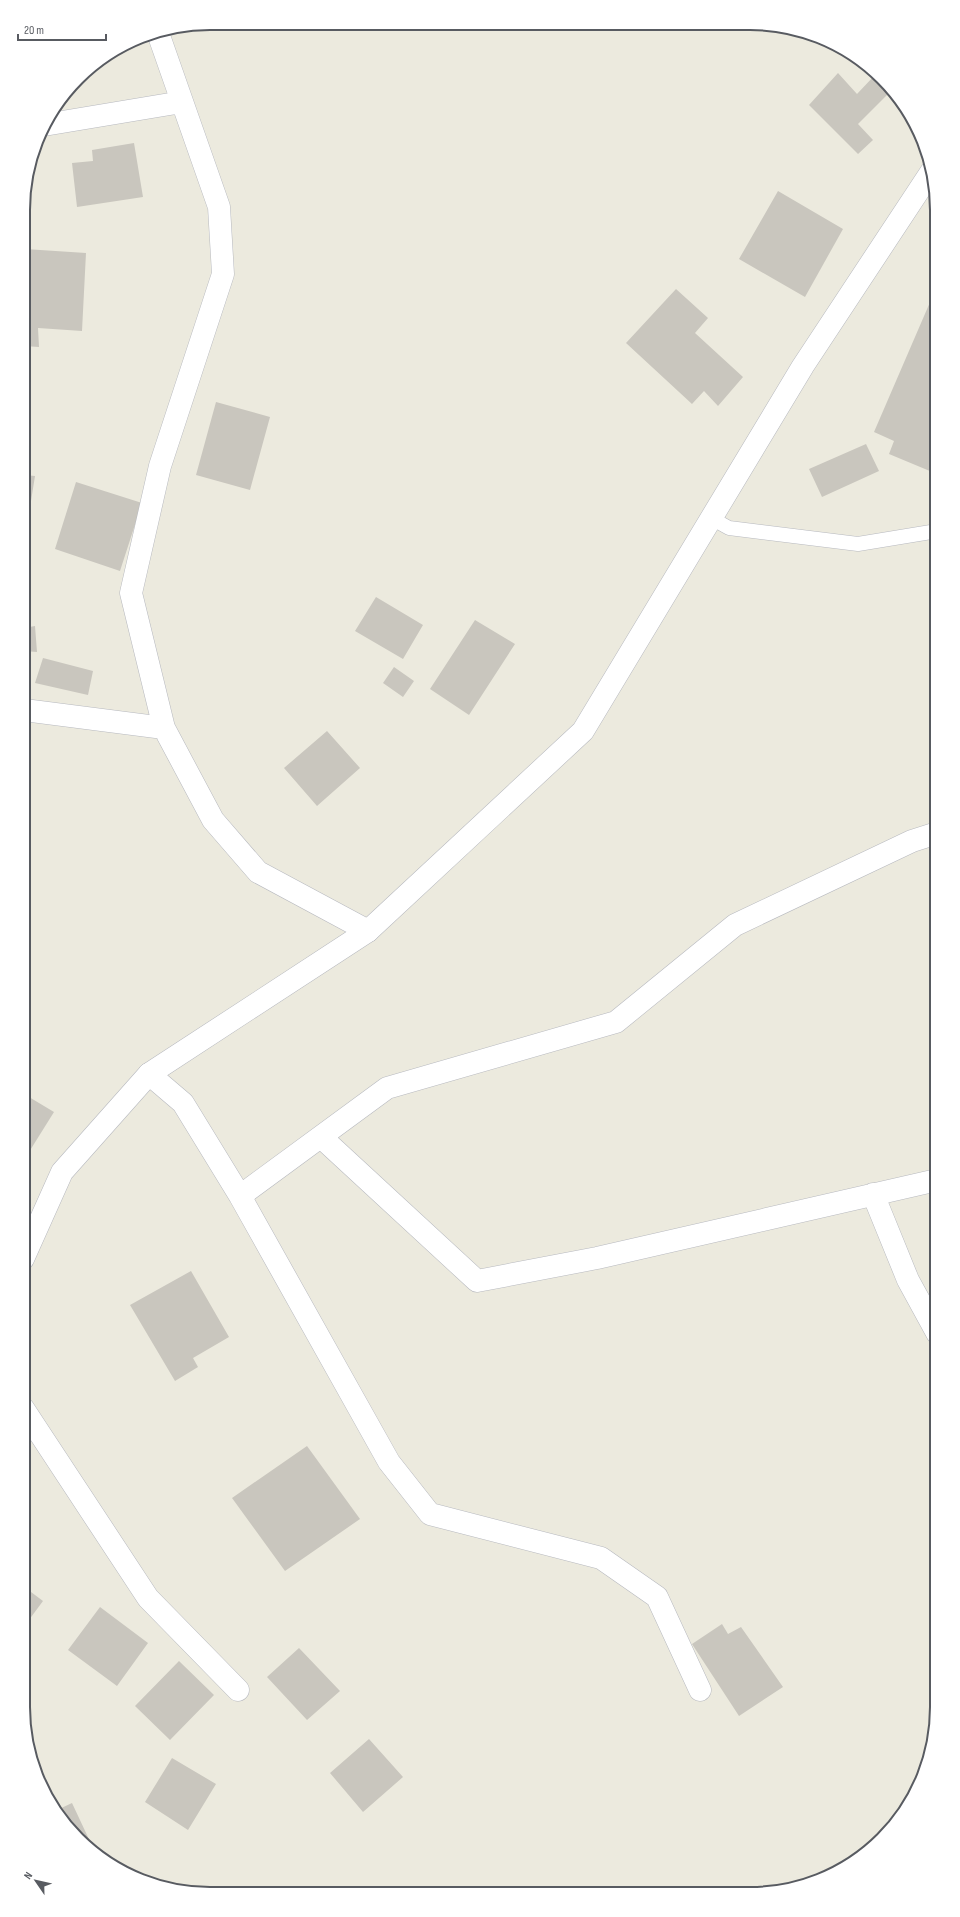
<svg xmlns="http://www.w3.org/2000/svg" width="960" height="1917" viewBox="0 0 960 1917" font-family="'Sofia Sans Condensed',sans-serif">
<rect width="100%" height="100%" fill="#eceade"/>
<!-- building -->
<path fill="#c9c6be" d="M838,73l19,21 17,-18 16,16 -32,32 15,16 -15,14 -49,-49z
M134,143l9,54 -66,10 -5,-44 21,-2 -1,-11z
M778,191l65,38 -38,68 -66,-38z
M25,249l61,4 -4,78 -44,-3 1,19 -15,-1z
M937,286v188l-48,-20 5,-13 -20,-9z
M676,289l32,29 -13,15 48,44 -25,29 -14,-15 -12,13 -66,-61z
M216,402l54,15 -20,73 -54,-15z
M866,444l13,27 -57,26 -13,-28z
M24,475l11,1 -4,25 -7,-1z
M76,482l66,21 -22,68 -65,-22z
M376,597l47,28 -20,34 -48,-28z
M475,620l40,24 -46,71 -39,-26z
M35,626l2,26 -13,-1v-23z
M43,658l50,13 -5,24 -53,-12z
M394,667l20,14 -11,16 -20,-14z
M327,731l33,37 -43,38 -33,-38z
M24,1094l30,18 -30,48z
M191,1271l38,66 -36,21 5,9 -23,14 -45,-76z
M307,1446l53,73 -75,52 -53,-73z
M23,1586l20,15 -20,27z
M100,1607l48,36 -31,43 -49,-36z
M722,1624l6,10 13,-7 42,60 -44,29 -47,-72z
M299,1648l41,43 -33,29 -40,-43z
M179,1661l35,34 -44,45 -35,-34z
M369,1739l34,38 -40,35 -33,-39z
M172,1758l44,26 -28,46 -43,-28z
M72,1803l22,47 -2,1 -5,-3 -32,-37z"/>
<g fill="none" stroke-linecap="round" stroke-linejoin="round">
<defs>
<path id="service" d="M711,518l18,10 129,16 79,-13"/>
<path id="minor" d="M158,33l61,174 4,67 -63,192 -29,127 33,135 49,92 45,52 110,59
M44,125l138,-23
M24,710l140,18
M149,1074l34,29 57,93 149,266 41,52 171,44 56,39 43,93
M321,1137l156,144 120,-23 340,-78
M873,1194l35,86 29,53
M240,1196l147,-108 229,-66 119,-97 177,-84 25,-8
M23,1408l125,190 90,92"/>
<path id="tertiary" d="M23,1259l39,-87 87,-98 219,-143 215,-200 220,-365 128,-194"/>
</defs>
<!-- service casing -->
<use href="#service" stroke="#b7b9bf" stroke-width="15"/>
<!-- minor casing -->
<use href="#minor" stroke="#b7b9bf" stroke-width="23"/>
<!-- tertiary casing -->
<use href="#tertiary" stroke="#b7b9bf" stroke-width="23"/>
<!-- service -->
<use href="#service" stroke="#fff" stroke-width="14"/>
<!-- minor -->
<use href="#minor" stroke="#fff" stroke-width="22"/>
<!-- tertiary -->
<use href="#tertiary" stroke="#fff" stroke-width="22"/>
</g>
<!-- crop -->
<path d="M0 0H960V1917H0ZM210 30H750A180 180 0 0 1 930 210V1707A180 180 0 0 1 750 1887H210A180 180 0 0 1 30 1707V210A180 180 0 0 1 210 30Z" fill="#fff" fill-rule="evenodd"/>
<path fill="none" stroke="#585b61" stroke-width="2" d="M210 30H750A180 180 0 0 1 930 210V1707A180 180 0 0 1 750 1887H210A180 180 0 0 1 30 1707V210A180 180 0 0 1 210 30Z"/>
<!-- north arrow -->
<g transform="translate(36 1881) rotate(304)" stroke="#ffffff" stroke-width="3" paint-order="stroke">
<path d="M0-3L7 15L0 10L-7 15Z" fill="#585b61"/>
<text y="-6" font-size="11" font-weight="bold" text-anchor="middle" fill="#585b61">N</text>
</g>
<!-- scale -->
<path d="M18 34v6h88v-6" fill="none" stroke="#585b61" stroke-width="2"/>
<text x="24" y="34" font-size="12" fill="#585b61" stroke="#ffffff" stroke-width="3" paint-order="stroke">20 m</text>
</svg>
